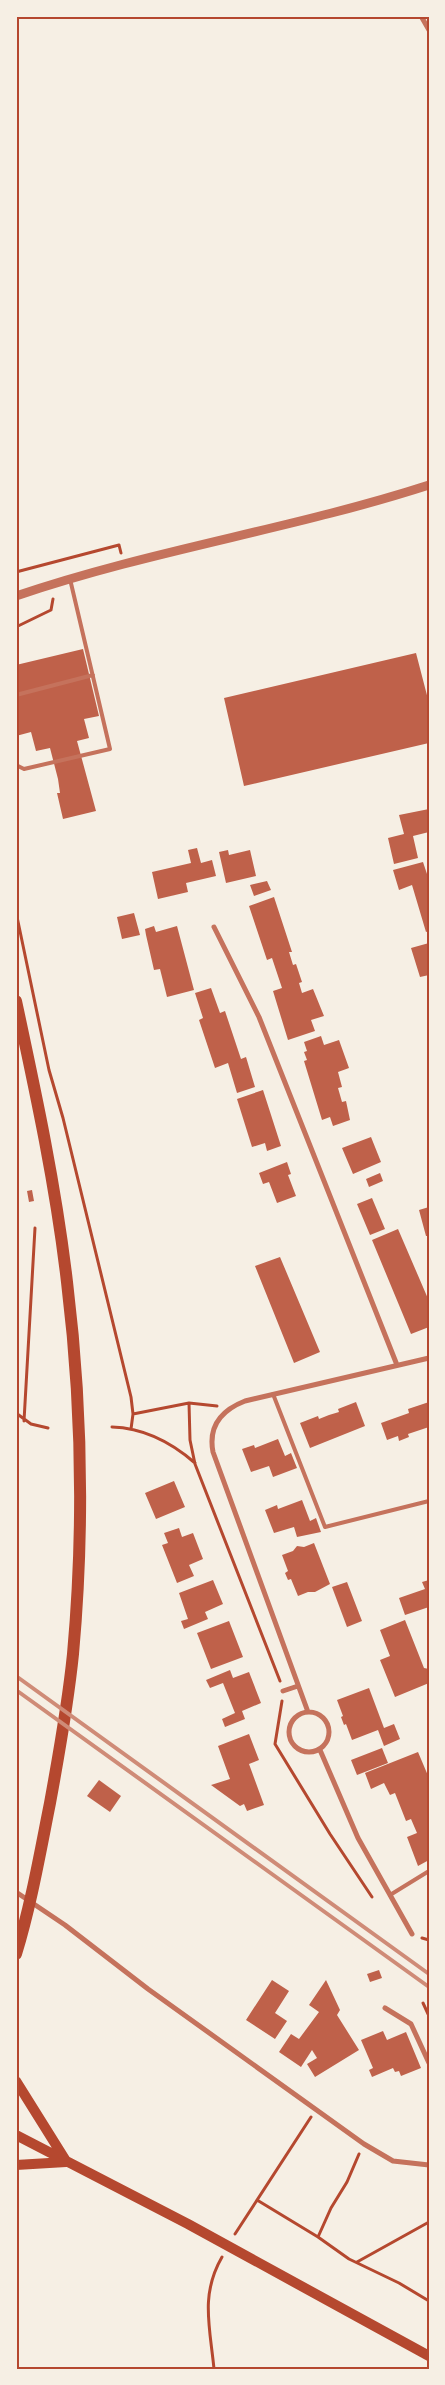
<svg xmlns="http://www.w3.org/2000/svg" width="445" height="2385" viewBox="0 0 445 2385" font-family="Bitter,serif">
<rect width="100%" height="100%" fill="#f6efe4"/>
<!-- building -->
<path fill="#bf614a" d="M83,649l16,67 -15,3 5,19 -12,3 19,70 -33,8 -6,-26h3l-2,-14 -8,-31 -14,3 -5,-19 -15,4v-71z
M416,653l13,50v40l-185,43 -20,-88z
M429,809v23l-16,4 5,22 -24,6 -6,-26 16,-4 -5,-19z
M197,848l4,15 11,-3 4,16 -30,7 2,9 -30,7 -6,-27 39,-9 -3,-13z
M228,850l1,5 21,-5 6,26 -30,7 -7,-31z
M423,862l6,18v51l-3,1 -14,-47 -13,5 -6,-20z
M267,881l4,9 -17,6 -4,-11z
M274,897l18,55h-3l4,13 3,-1 6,18 -3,1 3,10 11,-4 11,27 -13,4 4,11 -27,9 -15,-49 9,-3 -10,-30 -5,2 -18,-54z
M134,913l6,22 -18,4 -5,-22z
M154,926l2,6 21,-6 17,64 -27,7 -7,-28 -6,1 -8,-35 -1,-6z
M429,943v32l-9,2 -9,-29z
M211,988l9,25 5,-2 16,48 5,-2 9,30 -18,6 -9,-30 -13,5 -16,-48 4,-2 -8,-25z
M321,1036l3,9 15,-5 10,28 -11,4 4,15 -4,1 4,14 4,-1 4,19 -17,6 -3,-9 -8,3 -18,-59 3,-1 -3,-8 3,-1 -3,-9z
M263,1090l18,56 -14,5 -2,-8 -13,4 -15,-48z
M371,1137l10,25 -28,12 -11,-26z
M287,1162l4,12 -3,1 8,21 -19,7 -8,-21 -6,2 -4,-11z
M380,1173l3,8 -14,6 -3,-8z
M32,1190l2,11 -5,1 -2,-11z
M372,1198l13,31 -15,6 -13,-31z
M429,1207v29h-3l-7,-26z
M398,1229l31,72v26l-18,7 -39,-94z
M280,1257l40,95 -26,11 -39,-97z
M356,1402l9,24 -55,22 -10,-25 18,-7 1,3 10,-4 10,-3 -1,-3z
M429,1402v25l-21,7 1,3 -10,4 -1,-5 -11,4 -6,-17 28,-10 -1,-4z
M278,1439l7,17 6,-3 6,15 -24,9 -4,-11 -18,6 -9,-23 12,-4 1,3z
M174,1481l11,26 -29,12 -11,-26z
M302,1500l8,21 6,-3 5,14 -24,5 -3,-10 -20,6 -9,-23 12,-5 1,4z
M179,1528l3,9 11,-4 10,26 -14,6 5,11 -17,7 -15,-38 6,-2 -4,-10z
M314,1543l16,41 -15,8h-7l-10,4 -7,-17 -3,1 -3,-7 3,-2 -6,-16 11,-4 4,-5 7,1z
M213,1580l10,24 -18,8 3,7 -24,10 -3,-8 7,-2 -9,-26z
M429,1580v27l-24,8 -6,-17 26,-9 -3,-7z
M347,1582l15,39 -15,6 -15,-40z
M405,1620l19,48 5,1v14l-34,14 -15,-37 10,-4 -10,-26z
M229,1621l14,36 -32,12 -14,-36z
M230,1670l3,8 16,-6 12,31 -19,8 3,8 -20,8 -3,-8 13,-6 -12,-30 -13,5 -4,-8z
M369,1688l15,40 10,-4 6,15 -16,7 -6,-16 -26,10 -6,-16 -2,1 -3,-8 2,-1 -6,-16z
M249,1734l10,26 -10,4 15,41 -17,6 -3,-7 -4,2 -29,-21 19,-6 -12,-33z
M382,1748l6,15 -31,12 -6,-15z
M418,1752l11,26v82l-11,6 -11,-29 10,-4 -6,-14 -5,2 -11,-28 -5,2 -6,-12 -13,6 -6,-16z
M99,1780l22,16 -11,16 -23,-16z
M379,1970l3,8 -12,4 -3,-8z
M272,1980l17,11 -14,22 12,8 -12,18 -29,-19z
M326,1980l14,30 -3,5 22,35 -44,27 -8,-13 10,-6 -5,-8 -11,17 -22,-15 12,-18 8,5 20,-27 -10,-7z
M383,2031l4,9 19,-8 15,36 -20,8 -2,-5 -4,1 -2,-4 -21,9 -3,-7 4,-2 -12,-28z"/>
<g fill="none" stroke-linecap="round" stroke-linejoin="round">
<!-- path -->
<path stroke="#b5482f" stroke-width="3" d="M16,572l103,-27 2,8
M16,627l35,-17 2,-11
M16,912l33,158 14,48 68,279 2,17 -2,15
M189,1403l1,37 5,24 85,217
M16,1413l15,11 17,4
M133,1414l56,-11 28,3
M24,1421l11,-193
M112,1427c32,1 59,15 83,36
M282,1701l-7,43 55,90 42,63
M422,1938l7,2
M423,2003l6,13
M257,2200l61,37 13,-29 16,-26 12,-28
M235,2234l76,-117
M318,2237l31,22 50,24 30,18
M357,2262l72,-40
M214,2369c-4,-42 -14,-74 8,-112"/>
<!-- service -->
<path stroke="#c5725c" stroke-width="4" d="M16,695l77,-20
M16,765l8,4 86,-20 -40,-170
M273,1394l52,133 104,-26
M390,1895l39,-24"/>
<!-- minor -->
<path stroke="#c5725c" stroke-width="5" d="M421,16l8,14
M214,927l45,90 138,348
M283,1691l15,-5
M289 1732a20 20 0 1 1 40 0a20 20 0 1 1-40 0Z
M308,1712l-95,-260c-5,-26 9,-42 32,-51l184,-43
M320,1750l38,88 54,96
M16,1892l49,33 83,64 216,155 29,17 36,4
M385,2008l26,16 18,39"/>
<!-- tertiary -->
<path stroke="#c5725c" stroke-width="9" d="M16,596c135,-46 277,-67 413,-111"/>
<!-- secondary -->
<path stroke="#b5482f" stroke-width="10" d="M16,2081l50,80
M16,2135l172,89 241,132
M16,2165l50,-3"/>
<!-- primary -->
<path stroke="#b5482f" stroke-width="12" d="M16,1001c20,93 40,186 51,281 15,122 17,250 6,372 -5,50 -14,100 -23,149 -10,50 -19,102 -34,151"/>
<!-- rail -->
<path stroke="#cf8b77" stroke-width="4" d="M16,1676l413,298
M16,1690l413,297"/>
</g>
<!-- border -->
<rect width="445" height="2385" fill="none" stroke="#f6efe4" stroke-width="35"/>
<rect x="18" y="18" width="410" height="2350" fill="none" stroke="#b5482f" stroke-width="2"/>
</svg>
